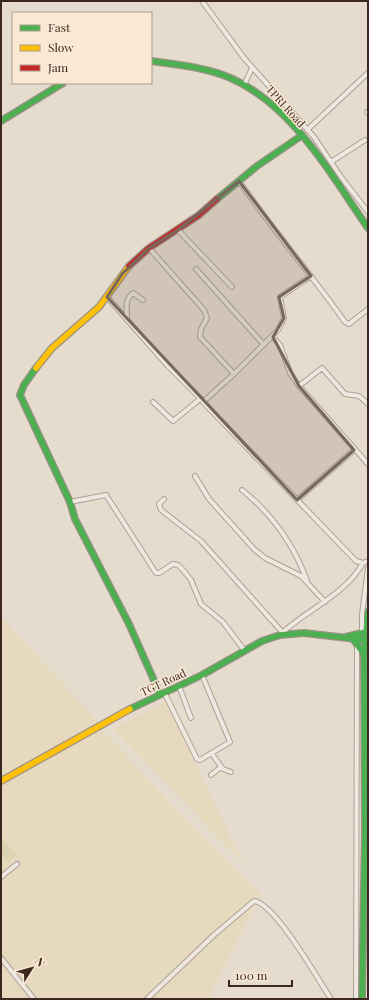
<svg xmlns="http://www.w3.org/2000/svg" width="369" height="1000" viewBox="0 0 369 1000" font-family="'Playfair Display',serif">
<rect width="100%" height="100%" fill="#e6dcce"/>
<!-- farmland -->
<path fill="#e7d9be" d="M1,617l98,106 -6,4 6,6 4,-3 65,71 93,93 -53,105h-207z
M165,701l78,162 -130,-134z"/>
<!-- green -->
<path fill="#dad4af" d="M2,838l14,17 -8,7 -7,-8z"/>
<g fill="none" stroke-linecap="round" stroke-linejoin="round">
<defs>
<path id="street" d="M202,1l42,57 70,79 27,40 27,35
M244,85l8,-17
M367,112l1,1
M307,130l61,-57
M331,162l34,-22
M239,181c34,49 72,93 106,141l4,2 19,-15
M178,230l54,57
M149,248l55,62 3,8 -6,11 -1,8 34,37
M196,269l68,76
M311,276l-31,21 4,21 -6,12 -44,44 -31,28 153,159 7,2 5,-2
M107,297l60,68 36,36
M127,320c0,-11 -3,-20 6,-27l10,7
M273,337l7,8 10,28 9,13 69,78
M299,386l23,-18 23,26 14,2 9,8
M153,402l20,19 27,-22
M195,476l14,23 45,50 11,9 36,18 24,26
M242,490c30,24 52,55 65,91
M164,499l-5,5 2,6 40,31 82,92
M297,500l57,-50
M70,502l36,-7 50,78h3l14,-9 5,1 5,5 8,10 10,24 22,18 21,28
M282,633c26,-24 63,-38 81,-70
M362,633v-18l6,-47
M179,686l12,32
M164,692l33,67 3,1 30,-18 -28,-67
M212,754l11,15 8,3
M211,775l10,-8
M1,877l16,-13
M1,958l33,41
M147,999l67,-64 40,-34c21,2 65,80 77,98
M356,999l1,-353"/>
<path id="fast" d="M151,61c24,3 49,6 72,14 67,25 106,97 145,153
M1,121l62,-38
M217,199l40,-33 44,-30
M36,368l-12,17 -4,10 50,107 5,17 54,105 31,70
M346,637l20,-5
M353,639l11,15
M130,709l72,-34 60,-34 18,-6 24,-2 61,7
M362,999l3,-167 -1,-178 4,-42"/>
<path id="slow" d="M36,368l16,-20 47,-41 30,-41
M1,781l129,-72"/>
<path id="jam" d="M129,266l20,-18 50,-33 18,-16"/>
</defs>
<!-- street casing -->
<use href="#street" stroke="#aca196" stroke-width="6"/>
<!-- fast casing -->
<use href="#fast" stroke="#9b9187" stroke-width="8"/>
<!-- slow casing -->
<use href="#slow" stroke="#9b9187" stroke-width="8"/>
<!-- jam casing -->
<use href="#jam" stroke="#9b9187" stroke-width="8"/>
<!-- street -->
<use href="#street" stroke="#eee8e0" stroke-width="4"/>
<!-- fast -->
<use href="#fast" stroke="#4caf50" stroke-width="5.5"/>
<!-- slow -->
<use href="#slow" stroke="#ffc107" stroke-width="5.5"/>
<!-- jam -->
<use href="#jam" stroke="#c62828" stroke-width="5.5"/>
</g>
<!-- marked area -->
<path fill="#78675c" fill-opacity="0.2" stroke="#78675c" stroke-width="3" stroke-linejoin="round" d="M239,181l72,95 -32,21 5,21 -11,19 26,49 55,64 -57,50 -190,-203 15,-23 27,-26 29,-18z"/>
<g text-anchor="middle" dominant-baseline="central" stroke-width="3" stroke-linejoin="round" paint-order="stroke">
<!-- street labels -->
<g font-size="11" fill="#3c281e" stroke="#f8e8d4">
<text transform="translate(286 106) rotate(48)">TPRI Road</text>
<text transform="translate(163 682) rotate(-25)">TGT Road</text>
</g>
</g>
<!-- border -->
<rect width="369" height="1000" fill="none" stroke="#3c281e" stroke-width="4"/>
<!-- legend -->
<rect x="12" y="12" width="140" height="72" fill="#f8e8d4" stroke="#ad9b8b"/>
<rect x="20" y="25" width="20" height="6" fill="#4caf50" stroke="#ad9b8b"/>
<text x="48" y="32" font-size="12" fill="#3c281e">Fast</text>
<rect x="20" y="45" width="20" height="6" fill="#ffc107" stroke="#ad9b8b"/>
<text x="48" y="52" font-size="12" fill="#3c281e">Slow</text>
<rect x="20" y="65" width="20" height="6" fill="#c62828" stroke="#ad9b8b"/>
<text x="48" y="72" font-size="12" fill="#3c281e">Jam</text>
<!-- north arrow -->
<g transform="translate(32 968) rotate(53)" stroke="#f8e8d4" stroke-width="3" paint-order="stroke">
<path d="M0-3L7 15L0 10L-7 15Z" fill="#3c281e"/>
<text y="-6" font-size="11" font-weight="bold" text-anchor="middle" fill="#3c281e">N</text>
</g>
<!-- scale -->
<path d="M229 980v6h63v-6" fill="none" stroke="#3c281e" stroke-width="2"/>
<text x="235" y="980" font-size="12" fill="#3c281e" stroke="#f8e8d4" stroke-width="3" paint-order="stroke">100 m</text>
</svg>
